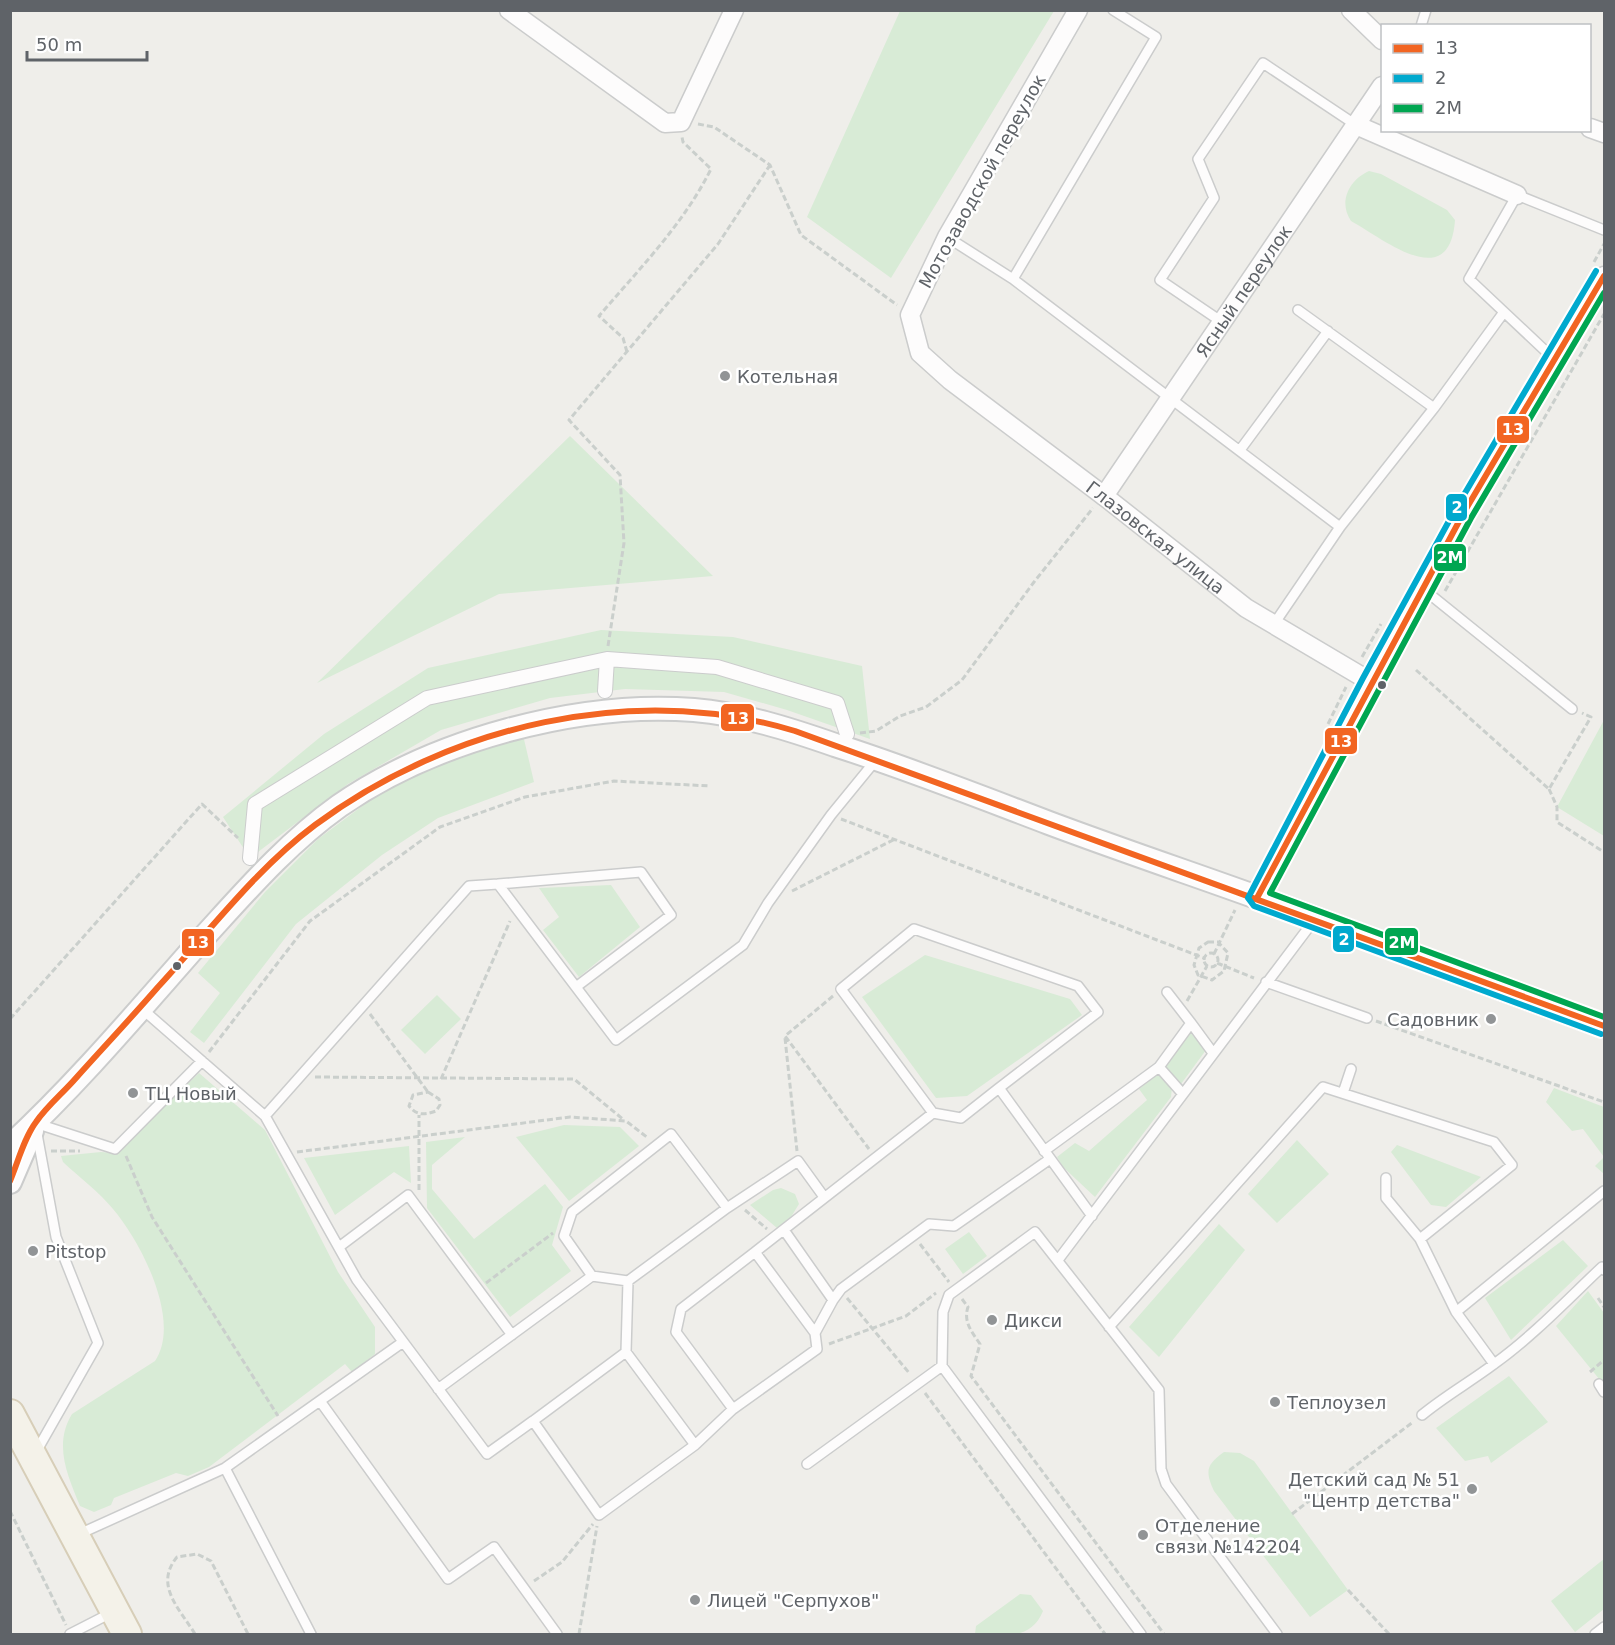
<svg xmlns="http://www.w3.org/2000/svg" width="1615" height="1645" viewBox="0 0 1615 1645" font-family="'DejaVu Sans',sans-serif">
<rect width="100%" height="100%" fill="#efeeea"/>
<!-- green -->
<path fill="#d8ebd6" d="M900,11h154l-163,267 -84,-61z
M1369,171l12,3 66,36 8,10c-5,74 -70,20 -104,1 -13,-19 -2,-41 18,-50z
M570,436l143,140 -214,18 -182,89z
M601,630l132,7 129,29 8,73 -83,-29 -63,-18 -99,-3 -75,9 -109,32 -93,54 -98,74 -27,-41 101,-83 104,-66z
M1604,720v116l-47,-29z
M523,735l11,47 -96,36 -56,37 -86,69 -92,119 -14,-11 30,-39 -22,-20 67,-81 53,-53 59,-44 63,-35z
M611,885l29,42 -61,50 -36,-47 16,-13 -20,-29z
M925,955l145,44 12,16 -115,81 -31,2 -74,-101z
M437,995l24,24 -36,35 -24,-24z
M1189,1031l17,19 -25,34 -17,-16z
M199,1073l66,57 73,142 37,55v27l-23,18 -7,-8 -136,103 -21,9 -12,-3 -62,25 -3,7 -17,7 -14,-6c-12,-30 -27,-61 -8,-92l83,-53c27,-40 -14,-119 -42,-152 -14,-17 -34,-32 -50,-47l-2,-6 40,-4 13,1z
M1158,1074l14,13 -1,10 -76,100 -32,-30 -6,-10 18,-14 14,8 58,-51 -8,-11z
M1554,1088l50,19v67l-9,-8 9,-9 -21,-28 -11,2 -26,-29z
M564,1125l56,2 19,19 -70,55 -53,-64z
M465,1137l-33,28v24l42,50 71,-55 18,23 -11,38 19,26 -61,46 -83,-109 -1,-66z
M1297,1140l32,34 -52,49 -29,-29z
M1397,1145l84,32 -35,30 -15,-2 -40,-53z
M409,1146l2,37 -17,-11 -59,43 -31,-57z
M781,1188l14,6 4,10 -8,13 -14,11 -27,-23 23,-15z
M1219,1224l26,26 -86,107 -30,-30z
M969,1232l18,24 -24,18 -18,-25z
M1563,1240l25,26 -77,74 -26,-42z
M1588,1291l16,22v72l-48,-59z
M1509,1376l39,46 -57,41 -3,-7 -23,5 -29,-33z
M1224,1452l16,1 14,8 94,129 -38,27 -96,-126c-9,-20 -8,-26 10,-39z
M1604,1559v50l-29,23 -24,-31z
M1020,1594l11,1 12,16c-12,30 -40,24 -68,23l1,-8z"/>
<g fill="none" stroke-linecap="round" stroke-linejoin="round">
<defs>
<path id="service" d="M1421,26l5,-16
M947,237l66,42 143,-242 -43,-27
M1013,279l327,248 -66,97
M1298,310l136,98
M1222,322l-62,-42 54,-82 -16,-39 65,-96 93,62
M1555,360l-86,-81 48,-84 87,35
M1240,450l88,-119
M1340,527l94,-119 70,-96
M1422,588l150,121
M498,884l143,-12 30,43 -95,72
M1266,982l101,36
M1167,992l24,31
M141,1008l124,108 204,-230 29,-2 118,156 127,-95 25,-42 63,-88 45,-55
M1159,1067l23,26
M1343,1093l8,-24
M933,1113l-92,-124 73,-60 164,57 20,26 -99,76
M265,1116l92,164 130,174 46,-33 66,94 96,-70 38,-36 84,-60 -2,-16 -60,-81 178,-139 28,5 38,-30 93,128
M1044,1151l115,-84 32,-44 22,30
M1386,1178v20l34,41
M784,1230l49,70 8,-11 88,-65 25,2 96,-67
M339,1247l69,-52 104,140
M1058,1260l257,-341
M628,1281l-36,-5 -28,-40 8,-24 99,-78 56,74
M1109,1327l214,-240 171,55 18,23 -92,74 36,73
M815,1333l18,-33
M626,1352l2,-71 99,-73 71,-47 26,36
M1494,1364l-38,-52 148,-121
M942,1366l199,268
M1599,1384l5,8
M438,1389l154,-113
M320,1401l128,178 46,-32 63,87
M733,1409l-57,-77 5,-23 74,-57
M1422,1415c23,-19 48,-33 72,-51 39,-28 73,-64 108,-97l2,3
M533,1421l93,-69 69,93
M36,1452l62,-109 -42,-106 -21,-114 80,26 87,-88
M807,1464l135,-98 1,-54 6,-17 86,-63 124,158 2,79 5,15 111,150
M77,1535l148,-67
M70,1634l43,-22
M311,1634l-86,-166 178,-126
M1595,1634l9,-7"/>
<path id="pedestrian" d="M607,659l110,8 120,36 10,31
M250,858l5,-54 172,-106 180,-39 -2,32"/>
<g id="minor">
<path d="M509,10l156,113 16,-1 53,-112"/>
<path id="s1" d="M1078,10l-131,227 -37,78 10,38 30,27 154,116 142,112 125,74"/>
<path d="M1351,10l31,30"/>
<path d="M1356,125l161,70"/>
<path d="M1590,128l14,5"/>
<path id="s2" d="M1104,496l278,-410"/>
<path d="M1257,898l114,-216 92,-168 141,-238"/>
</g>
<path id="tertiary" d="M10,1146c69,-64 130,-137 192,-207 43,-47 84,-95 137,-133 95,-66 239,-105 355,-96 48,4 95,19 141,35 72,23 143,51 214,78 88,33 177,62 265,95 97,37 193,73 290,108
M10,1182l22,-51"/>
<path id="primary" d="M10,1414l117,220"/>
</defs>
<!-- service casing -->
<use href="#service" stroke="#cbcccc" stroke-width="12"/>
<!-- pedestrian casing -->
<use href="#pedestrian" stroke="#cbcccc" stroke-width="16"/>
<!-- minor casing -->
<use href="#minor" stroke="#cbcccc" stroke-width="21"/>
<!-- tertiary casing -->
<use href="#tertiary" stroke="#cbcccc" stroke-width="26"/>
<!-- primary casing -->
<use href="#primary" stroke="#d7ceb8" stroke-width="32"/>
<!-- path -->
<path stroke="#cacfcc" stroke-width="3" stroke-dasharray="6 3" stroke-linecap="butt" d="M698,124l16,3 56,38 31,70 96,70
M1594,262l10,-18
M627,352l-4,-14 -24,-22c40,-47 84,-91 112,-147l-28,-27 -1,-5
M1445,591l159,-277
M608,646l16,-103 -4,-68 -51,-55 149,-176 52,-79
M1362,657l19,-33
M1416,670l133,119 42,-72 -9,-4
M1328,724l18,-37
M860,733l16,-2 24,-15 26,-9 36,-27 72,-98 59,-74
M1549,789l8,18v15l47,30
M841,819l363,139
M792,891l103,-52
M1208,942h10l10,11 -4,18 -12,9 -14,-5 -4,-10 5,-17z
M1204 960a7 7 0 1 1 14 0a7 7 0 1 1-14 0Z
M1214,954l21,-44
M1217,963l37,15
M833,996l-48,40 84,113
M1187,1001l20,-35
M370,1014l58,78
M10,1019l192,-215 36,34
M1376,1021l228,81
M785,1038l12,113
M209,1052l101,-131 130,-94 85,-30 89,-16 96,5
M315,1077l259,2 50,41
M441,1079l69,-158
M428,1092l11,7 1,6 -4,6c-11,4 -19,5 -27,-5l4,-11z
M51,1151h29
M297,1152l273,-35 56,4 22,17
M126,1156l26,61 126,199
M419,1190v-75
M745,1210l22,19
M920,1244l29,38
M486,1283l67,-50
M847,1298l63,76
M1598,1298l6,9
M962,1299l6,8c-5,15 4,25 12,37l-9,32 193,258
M829,1344l77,-28 30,-23
M1590,1372l14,-12
M925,1393l180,241
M10,1511l56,114
M1292,1514l121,-92
M534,1581l28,-19 31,-38
M1348,1590l41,44
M195,1634c-16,-26 -41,-49 -18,-77l20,-3 14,7 37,73
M579,1634l18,-108"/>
<!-- service -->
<use href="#service" stroke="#fdfcfc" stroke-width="9"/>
<!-- pedestrian -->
<use href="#pedestrian" stroke="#fdfcfc" stroke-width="14"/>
<!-- minor -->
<use href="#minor" stroke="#fdfcfc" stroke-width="18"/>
<!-- tertiary -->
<use href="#tertiary" stroke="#fdfcfc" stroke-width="22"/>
<!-- primary -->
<use href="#primary" stroke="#f4f2e9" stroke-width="28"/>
<defs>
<path id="bus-1" d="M1257,898l206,-384 141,-238
M10,1181c8,-19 14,-43 26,-59 11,-16 27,-29 40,-44 27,-30 55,-60 82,-91 50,-54 98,-118 157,-162 135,-100 318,-143 480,-94l809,295"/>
<path id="bus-2" d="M1596,271l-141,239 -92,168 -115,220 6,8 347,128"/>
<path id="bus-3" d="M1604,293l-133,225 -201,375 334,124"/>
</defs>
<!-- bus-1 casing -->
<use href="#bus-1" stroke="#fff" stroke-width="10"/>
<!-- bus-2 casing -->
<use href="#bus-2" stroke="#fff" stroke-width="10"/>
<!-- bus-3 casing -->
<use href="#bus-3" stroke="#fff" stroke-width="10"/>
<!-- bus-1 -->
<use href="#bus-1" stroke="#f26522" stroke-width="6"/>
<!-- bus-2 -->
<use href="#bus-2" stroke="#00a9ce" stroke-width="6"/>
<!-- bus-3 -->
<use href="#bus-3" stroke="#00a651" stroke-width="6"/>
</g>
<!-- markers -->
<g fill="#919496" stroke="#fff" stroke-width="2">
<circle cx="725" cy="376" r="6"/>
<circle cx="1491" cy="1019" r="6"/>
<circle cx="133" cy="1093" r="6"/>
<circle cx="33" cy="1251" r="6"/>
<circle cx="992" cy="1320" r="6"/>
<circle cx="1275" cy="1402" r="6"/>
<circle cx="1472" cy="1489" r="6"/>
<circle cx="1143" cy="1535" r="6"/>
<circle cx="695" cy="1600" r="6"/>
</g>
<g fill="#5f6368" stroke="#fff" stroke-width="2">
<circle cx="1382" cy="685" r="5"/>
<circle cx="177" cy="966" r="5"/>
</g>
<g text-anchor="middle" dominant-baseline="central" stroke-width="5" stroke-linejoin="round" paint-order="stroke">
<!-- street labels -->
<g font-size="18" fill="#5f6368" stroke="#fff">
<text transform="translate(982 181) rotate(-61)">Мотозаводской переулок</text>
<text stroke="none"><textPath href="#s2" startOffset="248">Ясный переулок</textPath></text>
<text stroke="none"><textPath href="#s1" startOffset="687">Глазовская улица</textPath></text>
</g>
<!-- poi labels -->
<g font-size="18" fill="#5f6368" stroke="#fff" text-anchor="start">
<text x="737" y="376">Котельная</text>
<text x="1479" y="1019" text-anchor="end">Садовник</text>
<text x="145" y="1093">ТЦ Новый</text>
<text x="45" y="1251">Pitstop</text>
<text x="1004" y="1320">Дикси</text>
<text x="1287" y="1402">Теплоузел</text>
<text x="1460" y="1479" text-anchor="end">Детский сад № 51<tspan x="1460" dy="21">"Центр детства"</tspan></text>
<text x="1155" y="1525">Отделение<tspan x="1155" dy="21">связи №142204</tspan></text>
<text x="707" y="1600">Лицей "Серпухов"</text>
</g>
</g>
<g stroke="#fff" stroke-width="2">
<rect x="1496" y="415" width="34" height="29" rx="6" fill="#f26522"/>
<rect x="1445" y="493" width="23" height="29" rx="6" fill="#00a9ce"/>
<rect x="1433" y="543" width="34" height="29" rx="6" fill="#00a651"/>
<rect x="720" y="703" width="35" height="29" rx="6" fill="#f26522"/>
<rect x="1324" y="727" width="34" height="28" rx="6" fill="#f26522"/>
<rect x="1332" y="925" width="23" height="28" rx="6" fill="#00a9ce"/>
<rect x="1384" y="927" width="35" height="29" rx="6" fill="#00a651"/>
<rect x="181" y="928" width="34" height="29" rx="6" fill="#f26522"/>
</g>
<g font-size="16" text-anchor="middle" font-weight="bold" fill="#fff">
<text x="1513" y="435">13</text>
<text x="1457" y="513">2</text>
<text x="1450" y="563">2М</text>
<text x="738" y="724">13</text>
<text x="1341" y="747">13</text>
<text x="1344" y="945">2</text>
<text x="1402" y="948">2М</text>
<text x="198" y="948">13</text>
</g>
<!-- border -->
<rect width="1615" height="1645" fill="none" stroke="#5f6368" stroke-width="24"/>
<!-- legend -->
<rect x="1381" y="24" width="210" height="108" fill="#ffffff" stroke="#bfc1c3" stroke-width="1.5"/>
<rect x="1393" y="44" width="30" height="9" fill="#f26522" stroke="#bfc1c3" stroke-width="1.5"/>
<text x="1435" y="54" font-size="18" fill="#5f6368">13</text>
<rect x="1393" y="74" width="30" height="9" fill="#00a9ce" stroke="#bfc1c3" stroke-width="1.5"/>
<text x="1435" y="84" font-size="18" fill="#5f6368">2</text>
<rect x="1393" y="104" width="30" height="9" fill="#00a651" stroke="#bfc1c3" stroke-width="1.5"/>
<text x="1435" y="114" font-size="18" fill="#5f6368">2М</text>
<!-- scale -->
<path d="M27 51v9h120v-9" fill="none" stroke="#5f6368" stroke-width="3"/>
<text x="36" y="51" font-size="18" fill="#5f6368" stroke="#ffffff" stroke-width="4.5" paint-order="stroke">50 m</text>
</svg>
